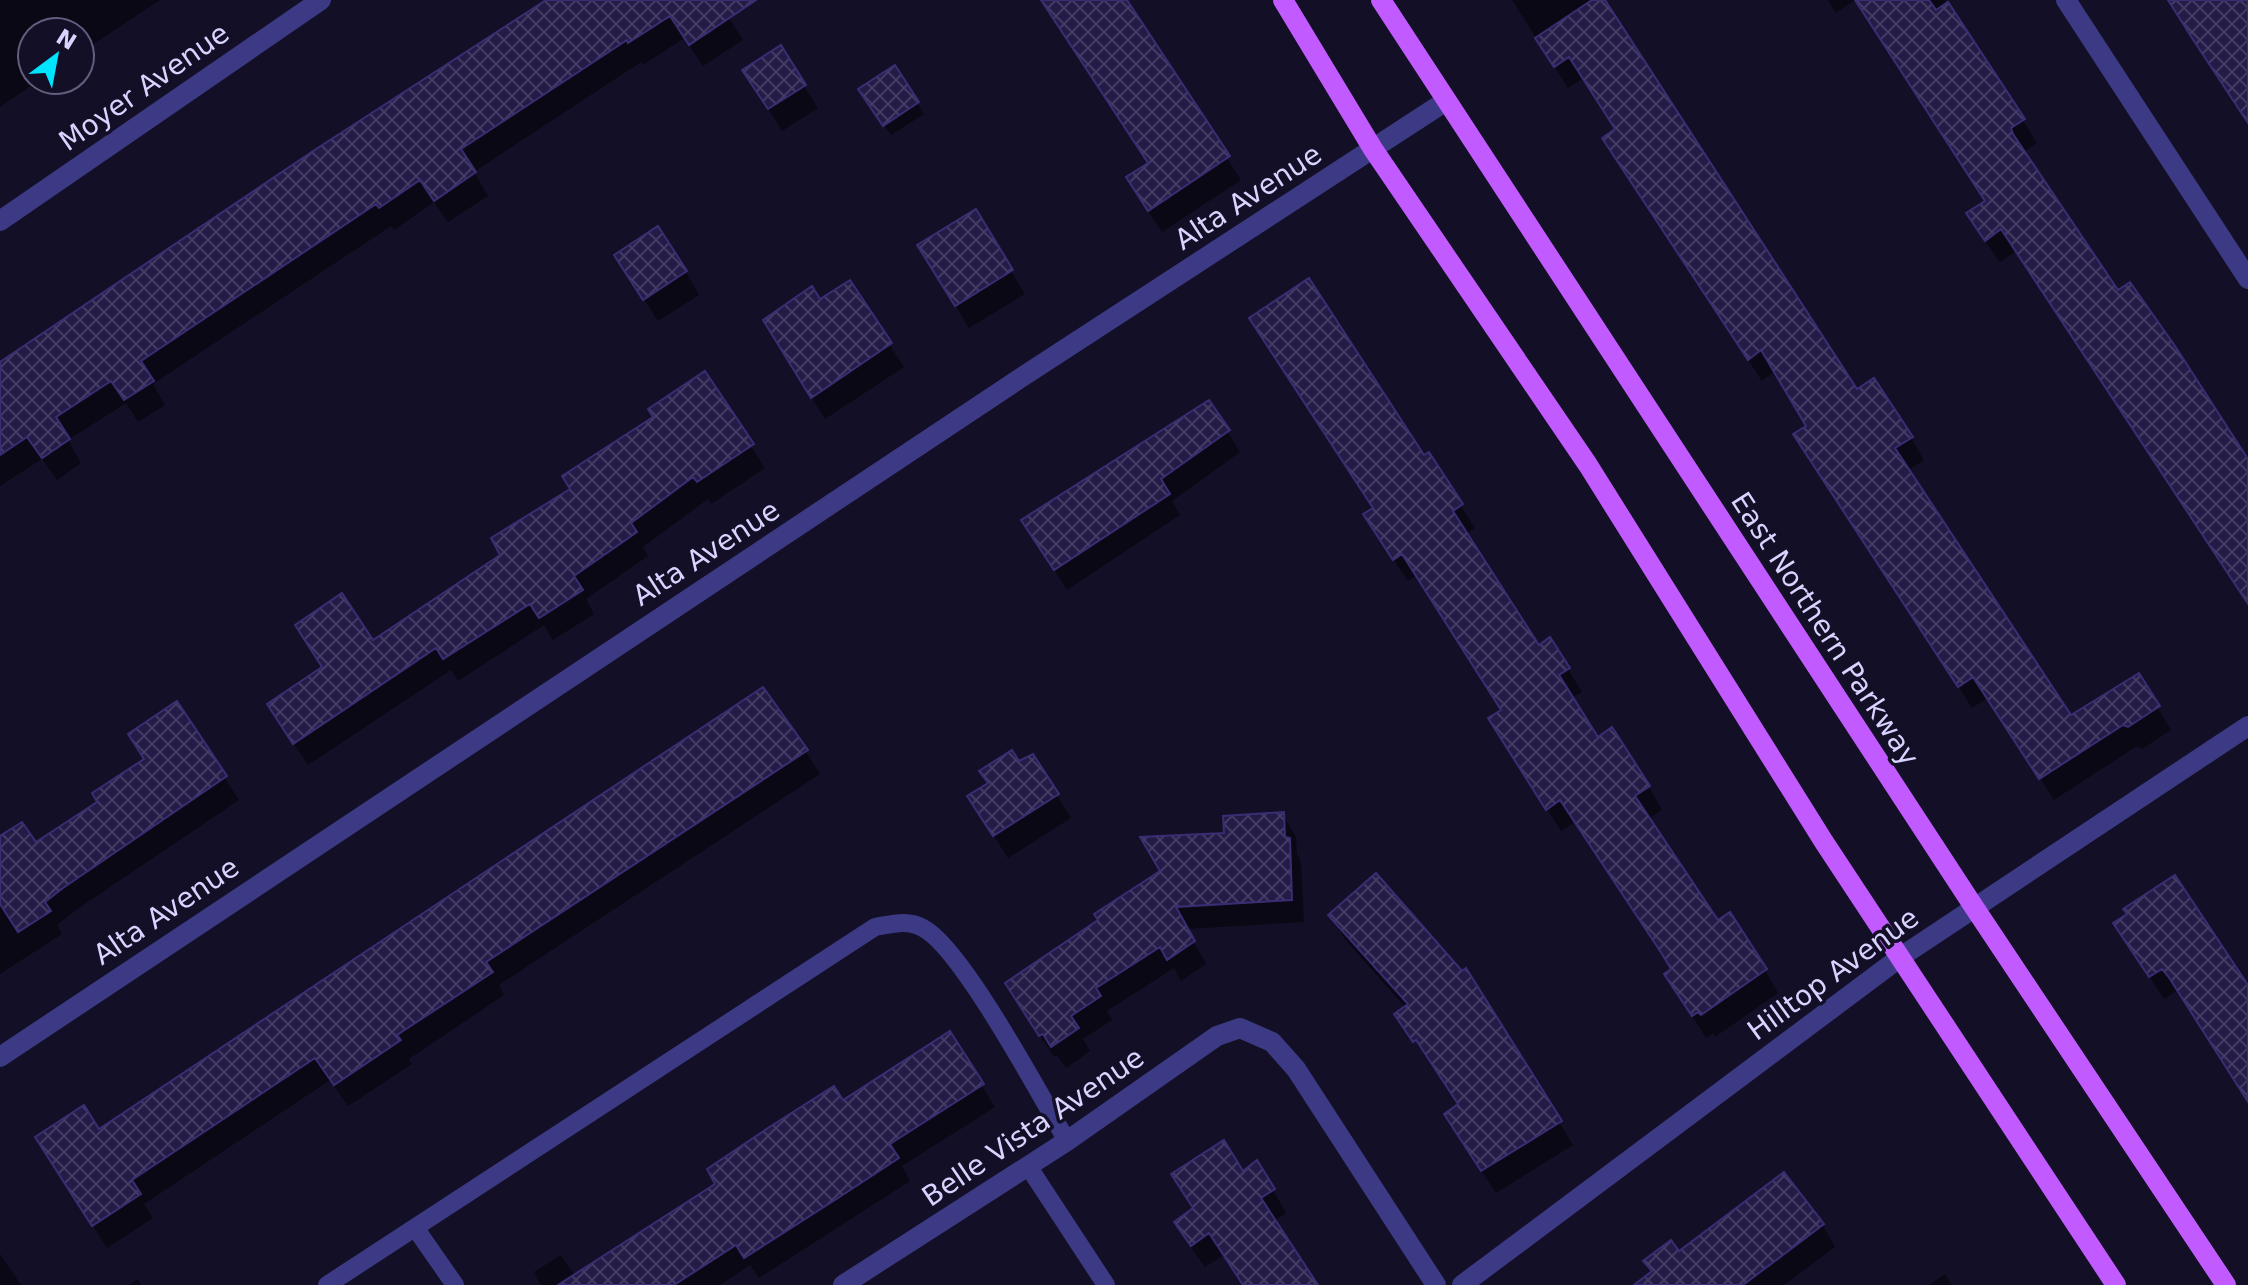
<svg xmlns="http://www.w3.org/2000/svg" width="2248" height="1285" viewBox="0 0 2248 1285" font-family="'DejaVu Sans',sans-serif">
<defs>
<pattern id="building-cross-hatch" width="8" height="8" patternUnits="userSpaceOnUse" patternTransform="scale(2)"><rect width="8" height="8" fill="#241b47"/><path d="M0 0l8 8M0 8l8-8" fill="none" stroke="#433b63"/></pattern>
</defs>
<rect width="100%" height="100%" fill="#130f26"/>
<!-- shadow -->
<path fill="#0007" d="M0,0h160l-80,53v-21h-48v48h8l-40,27z
M547,0h182v18l14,22 -40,26 -19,-28 -41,27 -2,-3 -167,110 14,24 -40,26 -14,-20 -40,28 -3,-4 -238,158 12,21 -27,17 -12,-19 -58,37 13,23 -24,17 -15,-21 -42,27v-122z
M1042,0h83l116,180 -79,52 -21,-31 8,-37z
M1512,0h91l254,391 16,-10 38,57 13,22 -17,11 163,247 68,-43 33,55 -29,19 -5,-3 -83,54 -66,-102 -16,10 -163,-251v-30l-34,-56 -13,10 -144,-220 -2,-31 -33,-52 -15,10z
M1828,0h117l92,143 -14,9 95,140 130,172v141l-232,-354 -16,11 -18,-25 -13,-23 18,-12 -132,-202 -19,13z
M894,67l30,47 -33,21 -24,-35z
M804,86l14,22 -36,23 -24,-38z
M933,268l78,3 14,23 -56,34z
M686,272l13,23 -41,26 -28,-43z
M849,283l55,84 -79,52 -47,-76 42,-41z
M704,374l61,94 -54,36 -3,-5 -65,48 5,9 -62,43 8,15 -41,26 -9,-15 -86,56 -7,-11 -143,95 -25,-37 89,-85 130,-87z
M1209,402l31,50 -68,49 8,14 -113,75 -31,-48z
M1428,454l47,74 -10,6 73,114 12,-8 18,29 14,23 -11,6 26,41 14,-9 38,57 13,23 -14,9 69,104 48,47 13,23 -63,44 -2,-4 -7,5 -26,-41 -7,-27 -98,-148 -14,9 -57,-90 -1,-30 -87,-135 -8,5 -29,-43 -4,-29z
M770,696l50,78 -321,211 5,10 -95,64 3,5 -64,42 -18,-26 -186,124 9,14 -46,30 -56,-88z
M177,704l62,96 -163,110 -19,15 5,9 -62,40v-135l35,5 65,-41 45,-42z
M1033,756l38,62 -63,40 -25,-39 6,-35z
M1283,815l13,22 1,17 4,8 3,60 -118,7 20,35 -25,17 -7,-13 -67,43 5,9 -29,19 7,12 -24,17 -9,-13 -3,2 -34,-52 206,-170z
M1331,915l131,59 4,-3 107,174 -77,48 -37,-56v-32l-63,-91 10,-6 -62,-70z
M2129,946l119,45v108l-71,-108 -13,8z
M949,1034l46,73 -93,59 8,15 -151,97 -9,-13 -30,20h-179l-7,-13 27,-17 14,21z
M1242,1174l31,16 13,23 -12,8 42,64h-72l-20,-30 -19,12 -15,-21 -13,-23z
M1822,1224l13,23 -51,38h-143l13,-10 -8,-14z
M0,1254l21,31h-21z
M1945,1274l7,11h-23z
M138,1279l3,6h-12z"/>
<!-- building -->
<path fill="url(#building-cross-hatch)" stroke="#3b2d73" stroke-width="2" d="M546,0h210l-67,45 -19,-29 -42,27 -1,-3 -166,109 15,23 -42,29 -14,-21 -41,28 -3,-4 -235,157 13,20 -30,19 -13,-19 -55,36 14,22 -28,19 -15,-21 -27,18v-93l313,-211z
M1041,0h86l103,156 -82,55 -22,-34 22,-14z
M1592,0h13l252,389 17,-11 39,59 -18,11 176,267 68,-42 21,33 -32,21 -5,-2 -84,54 -66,-102 -15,10 -165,-253 13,-8 -45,-76 -13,10 -146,-222 13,-9 -46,-72 -15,10 -19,-29z
M1855,0h74l7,10 12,-8 77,117 -14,9 2,6 105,156 12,-8 45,64 73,113v145l-247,-375 -16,12 -19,-28 19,-12z
M2168,0h80v123l-56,-85z
M781,45l25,40 -38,24 -26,-39z
M895,65l24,37 -36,24 -25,-37z
M976,209l37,61 -58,36 -38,-61z
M658,226l29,45 -44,29 -29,-45z
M1309,278l115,177 5,-3 34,52 -10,7 86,134 11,-8 20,31 -11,7 39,62 14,-10 38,59 -15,10 83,124 12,-8 37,57 -66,46 -3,-3 -6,4 -28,-42 7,-5 -9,-15 -102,-154 -14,10 -58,-92 13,-8 -99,-156 -9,6 -30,-46 10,-6 -124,-190z
M850,280l42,63 -81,55 -48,-78 49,-34 8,13z
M705,371l49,73 -57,38 -4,-5 -62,46 6,9 -63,44 9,14 -44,28 -9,-14 -87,55 -7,-11 -143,96 -26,-40 55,-37 -27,-42 47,-32 31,47 127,-85 -9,-17 79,-49 -8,-13 91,-59 -5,-8z
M1209,400l21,30 -69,49 9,15 -116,76 -33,-50z
M763,687l45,63 -322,212 7,10 -96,63 4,5 -67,45 -19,-27 -183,122 9,14 -49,32 -57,-89 49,-32 15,24z
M177,701l50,75 -164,112 -18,14 6,9 -33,21 -18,-28v-68l22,-14 14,20 61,-40 -5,-9 52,-34 -16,-25z
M1012,750l7,11 14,-7 26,40 -66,42 -26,-40 21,-13 -9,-12z
M1284,812l1,25 5,1 2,62 -116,7 19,34 -28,19 -7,-13 -64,41 5,8 -30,20 8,12 -28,19 -8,-13 -4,2 -34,-53 93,-63 -4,-6 66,-43 -20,-34 84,-4 -1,-17z
M1376,873l86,98 4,-3 96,153 -81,50 -37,-57 14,-10 -42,-64 -3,2 -19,-28 14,-10 -80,-89z
M2175,875l73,110v117l-80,-126 -6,-7 -13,8 -36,-54 14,-9 -4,-5z
M950,1031l34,53 -94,60 9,14 -61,40 -94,60 -8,-13 -62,40h-116l157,-101 -8,-15 64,-43 63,-40 9,14z
M1224,1140l19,31 14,-11 18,29 -14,9 57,87h-75l-34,-52 -18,13 -17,-24 19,-14 -22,-34z
M1784,1172l40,52 -81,61h-109l18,-14 -9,-10 28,-21 8,11z"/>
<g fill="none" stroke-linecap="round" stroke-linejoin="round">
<!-- service -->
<path stroke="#3d3a85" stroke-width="18" d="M1028,1166l78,119
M416,1229l39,56
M327,1285l548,-358c17,-3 33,-8 48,1 39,20 118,169 144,213"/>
<!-- minor -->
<path stroke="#3d3a85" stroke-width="20" d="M2066,0l182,279
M0,221l321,-221
M0,1057l1019,-678 427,-278
M843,1285l224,-144 150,-105 23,-8 32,14 24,27 140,216
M1462,1285l440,-329 346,-230"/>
<!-- primary -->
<path stroke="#c25bff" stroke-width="20" d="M1283,0l90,149 215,316 236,377 292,443
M1381,0l593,907 252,378"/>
</g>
<g text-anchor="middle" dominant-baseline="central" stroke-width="7" stroke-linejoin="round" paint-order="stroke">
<!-- street labels -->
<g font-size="28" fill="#d9d4ff" stroke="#130f26">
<text transform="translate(144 87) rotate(-35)">Moyer Avenue</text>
<text transform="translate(1248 197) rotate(-33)">Alta Avenue</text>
<text transform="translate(706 553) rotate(-33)">Alta Avenue</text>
<text transform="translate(1825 629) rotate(57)">East Northern Parkway</text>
<text transform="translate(166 911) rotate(-34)">Alta Avenue</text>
<text transform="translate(1833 974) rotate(-36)">Hilltop Avenue</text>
<text transform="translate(1033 1127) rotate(-34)">Belle Vista Avenue</text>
</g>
</g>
<!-- north arrow -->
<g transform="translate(56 56) rotate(32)"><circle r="38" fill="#130f26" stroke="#625e7d" stroke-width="2"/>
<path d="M0-6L14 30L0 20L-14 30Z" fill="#00e5ff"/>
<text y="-12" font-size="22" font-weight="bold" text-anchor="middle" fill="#d9d4ff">N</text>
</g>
</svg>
